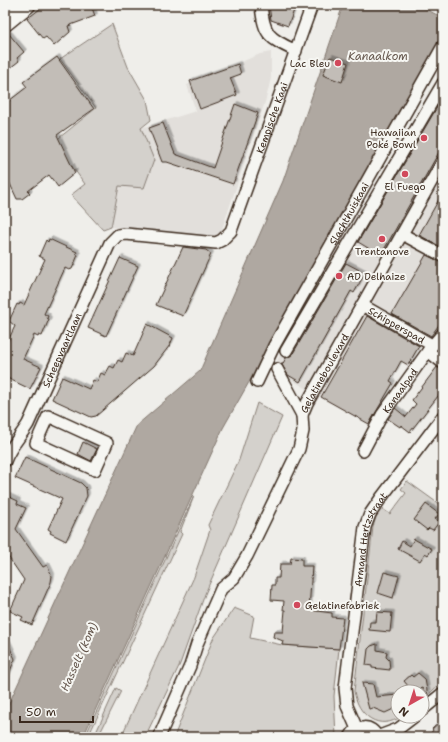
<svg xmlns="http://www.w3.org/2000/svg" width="448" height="742" viewBox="0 0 448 742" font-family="'Shantell Sans',sans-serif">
<defs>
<filter id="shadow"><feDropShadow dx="2.5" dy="-2.5" stdDeviation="0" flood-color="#0004"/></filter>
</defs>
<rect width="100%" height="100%" fill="#efeeea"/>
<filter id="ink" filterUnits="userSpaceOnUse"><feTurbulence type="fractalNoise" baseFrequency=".025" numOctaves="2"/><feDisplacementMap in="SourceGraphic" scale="8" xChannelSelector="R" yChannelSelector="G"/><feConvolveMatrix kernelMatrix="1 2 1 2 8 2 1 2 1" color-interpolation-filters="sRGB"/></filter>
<g filter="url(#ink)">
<!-- built -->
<path fill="#e2dfdb" d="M271,52v26l-5,21 -46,136 -13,4 -96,-12 8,-41 22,-58 55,-17 -9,-26 73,-31z
M443,82v119l-22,36 14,8 -46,81 -21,-11 -48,81 -48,-27z"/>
<!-- green -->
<path fill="#d4d1cc" stroke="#887e75" d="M112,24l16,43 19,33 4,20 -10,8 13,32 -10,28 -25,-2 -8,41 -8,3 -32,-35 14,-11 -31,-42 42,-34 -36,-49z
M257,403l25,14 -77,177 -25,70 -35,73h-24l73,-160 16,-47 -2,-5 31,-65z
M407,481l36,26v149l-2,2 2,2v21l-21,19v-8h-24v24h4c-23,16 -44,0 -48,-25l19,-164 4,-13 4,-6 9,6 16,-21 -5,-4z
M194,496l-14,36 2,2 -94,203h-3z
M234,608l20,8 -4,22 32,7 57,4 -5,47 2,41h-162l39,-98z
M116,688l5,3 -23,46h-4z"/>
<!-- water -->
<path fill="#afa8a1" stroke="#81766d" d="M343,5h75l25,13v22l-220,388 -140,309h-78v-25l132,-287 63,-54 83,-190z"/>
<!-- building -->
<path fill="#c2bdb7" stroke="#3b2a1e" filter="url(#shadow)" d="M45,5h46l4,11 -27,10 2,6 -16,14 -8,-9 -3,2 -16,-20z
M269,5h27l-8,21 -17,-6z
M9,34l15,18 -7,6 2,3 -14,11v-35z
M57,57l37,52 -37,26 18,38 -17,14 -9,-12 -21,16 2,2 -8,6h-5l-12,-26v-69l22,-17 -4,-5z
M330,57l18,6 -6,19 -19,-7z
M238,64l3,10 -11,4 7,17 -37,14 -10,-28z
M443,97v48l-62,110 -3,-1 -20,-12z
M235,104l23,9 -25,71 -66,-22h-5l-13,-34 14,-5 12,31 38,14z
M443,192v56l-24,-13z
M49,239l28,13 -1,2 2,1 -6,14 -3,1 -4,-2 -21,46 4,2 -1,2 2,1 -7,17 -3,-1 -1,2 -4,-2 -11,24 18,8 -11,22 -25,-12v-30l10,-21 -6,-5 8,-17 2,1 1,-2 4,2 21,-46 -6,-3 7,-16 2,2z
M183,247l23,3 5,4 -28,62 -27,-11z
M426,255l17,8v56l-12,17 -39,-22z
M120,258l18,8 -32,70 -18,-8z
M346,263l19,10 -11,20 -3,-2 -51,91 -12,-7 -6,-10 4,-7 6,-3z
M367,316l52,30 -11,19 -7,-4 -11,20 3,2 -24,41 -48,-27z
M147,324l26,14 -3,7 -16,21 -58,50 -5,1 -39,-18 10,-22 27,12 4,-9 4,2 4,-9 4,2 5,-9 4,2 4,-8 4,2 4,-9 7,3z
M437,367l6,3 -1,21 -32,41 -9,-7 -1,2 -12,-8 7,-11 11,9 10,-13 -4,-4z
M83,442l14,7 -6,12 -13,-7z
M25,457l56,26 5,5 1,8 -21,45 -16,-8 1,-2 -3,-2 14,-30 -47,-21z
M5,495l13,6 -1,3 9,4 -10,21 27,38 4,-2 5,11 -1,6 -19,43 -11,-5 2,-3 -13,-6 14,-31 -19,-28z
M426,504l13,10 -4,5 4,3 -6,8 -4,-2 -2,2 -13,-10z
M414,539l18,10 -4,6 -3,-2 -5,8 -22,-12 4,-8 8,5z
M291,558l11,1v7h10l-3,44 23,3v4l11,1 -4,31 -57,-4 1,-4 -10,-4 1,-5h9l2,-22h-2l1,-9 -13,-1 1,-15h3v-7h4l1,-14h10z
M384,572l15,4 -6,22 -15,-5z
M377,612l15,1 -2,19 -21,-2 1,-8h6z
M5,637l10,22 -10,24z
M377,644v6l10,2 -1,5 3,3 1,10 -18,-2v-2l-6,-1 2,-16 3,-3z
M418,673l7,6 3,17 -6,-8 -9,4 -9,-11 7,-6 2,2z
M362,683l11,1 3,13 22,-2v12l-13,6 -12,-5 -4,1z
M443,719v18h-8l-4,-4 2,-3 -1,-1z"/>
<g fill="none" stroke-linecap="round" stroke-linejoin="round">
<defs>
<g id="street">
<path d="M261,5c3,31 8,33 35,46"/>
<path d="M402,234l41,22"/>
<path id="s1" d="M362,305l70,40"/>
<path d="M286,351l157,-268"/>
<path d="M428,351l15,12"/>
<path d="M277,369l25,46"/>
<path id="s2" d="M257,382l17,-36 169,-300"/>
<path d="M48,416l59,27 -12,27 -59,-27z"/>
<path id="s3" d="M363,451l19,-36 46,-64 15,-18"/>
<path id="s4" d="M5,461c5,-14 15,-24 23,-37l82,-181 8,-8 8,-1 90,9 6,-3 9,-9 81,-226"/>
<path d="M422,710l21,-17"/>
<path id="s5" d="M357,729l-10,-23 -2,-18 20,-161 5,-13 11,-16 62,-82"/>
<path id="s6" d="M159,737l31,-71 7,-22 24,-55 13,-11 13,-22 52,-107 4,-18 -1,-16 5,-12 136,-242"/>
<path d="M350,737c6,-12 22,-13 27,0"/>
<path d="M377,737l21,-8 17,-13"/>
</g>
<path id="secondary" d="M5,23l22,-18"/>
</defs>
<!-- street casing -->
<use href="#street" stroke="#3b2a1e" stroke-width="14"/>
<!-- secondary casing -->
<use href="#secondary" stroke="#3b2a1e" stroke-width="19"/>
<!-- street -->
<use href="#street" stroke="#f6f6f2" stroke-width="11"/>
<!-- secondary -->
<use href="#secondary" stroke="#f6f6f2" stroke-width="16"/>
</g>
</g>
<!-- markers -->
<g fill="#d1495b" stroke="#f6f6f2" stroke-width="1.5">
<circle cx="338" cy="63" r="4"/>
<circle cx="424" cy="138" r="4"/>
<circle cx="405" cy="174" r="4"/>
<circle cx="382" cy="239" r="4"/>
<circle cx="339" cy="276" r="4"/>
<circle cx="297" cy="605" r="4"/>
</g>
<g text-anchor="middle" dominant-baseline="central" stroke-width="4" stroke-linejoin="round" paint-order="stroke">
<!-- poi labels -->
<g font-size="10" fill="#3b2a1e" stroke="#f6f6f2" text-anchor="end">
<text x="330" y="63">Lac Bleu</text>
<text x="416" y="132">Hawaiian<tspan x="416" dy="12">Poké Bowl</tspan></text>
<text x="405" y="186" text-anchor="middle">El Fuego</text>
<text x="382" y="251" text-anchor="middle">Trentanove</text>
<text x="347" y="276" text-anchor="start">AD Delhaize</text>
<text x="305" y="605" text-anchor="start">Gelatinefabriek</text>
</g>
<!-- street labels -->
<g font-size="10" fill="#3b2a1e" stroke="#f6f6f2">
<text stroke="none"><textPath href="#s4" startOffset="492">Kempische Kaai</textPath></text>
<text stroke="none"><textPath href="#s2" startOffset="192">Slachthuiskaai</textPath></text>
<text stroke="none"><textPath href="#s1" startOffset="40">Schipperspad</textPath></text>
<text stroke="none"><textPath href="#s4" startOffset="125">Scheepvaartlaan</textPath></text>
<text stroke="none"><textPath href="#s6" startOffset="404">Gelatineboulevard</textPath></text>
<text stroke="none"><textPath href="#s3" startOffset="71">Kanaalpad</textPath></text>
<text stroke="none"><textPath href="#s5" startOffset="195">Armand Hertzstraat</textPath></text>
</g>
<!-- water labels -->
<g font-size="11" font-style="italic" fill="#64564c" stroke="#f6f6f2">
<text x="378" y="56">Kanaalkom</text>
<text transform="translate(79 657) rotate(-66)">Hasselt (kom)</text>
</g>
</g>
<!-- margin -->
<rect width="448" height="742" fill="none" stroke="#f6f6f2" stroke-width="20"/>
<rect x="10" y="10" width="428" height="722" fill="none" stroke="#3b2a1e" stroke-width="1.5" filter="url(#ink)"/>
<!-- north arrow -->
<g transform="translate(410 704) rotate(219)"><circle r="19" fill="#f6f6f2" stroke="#aba49d"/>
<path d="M0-3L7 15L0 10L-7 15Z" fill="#d1495b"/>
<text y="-6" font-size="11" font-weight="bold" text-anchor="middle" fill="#3b2a1e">N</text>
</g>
<!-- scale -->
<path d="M20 716v6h73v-6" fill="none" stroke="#3b2a1e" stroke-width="2"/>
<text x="26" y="716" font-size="12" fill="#3b2a1e" stroke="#f6f6f2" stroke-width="3" paint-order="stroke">50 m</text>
</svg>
